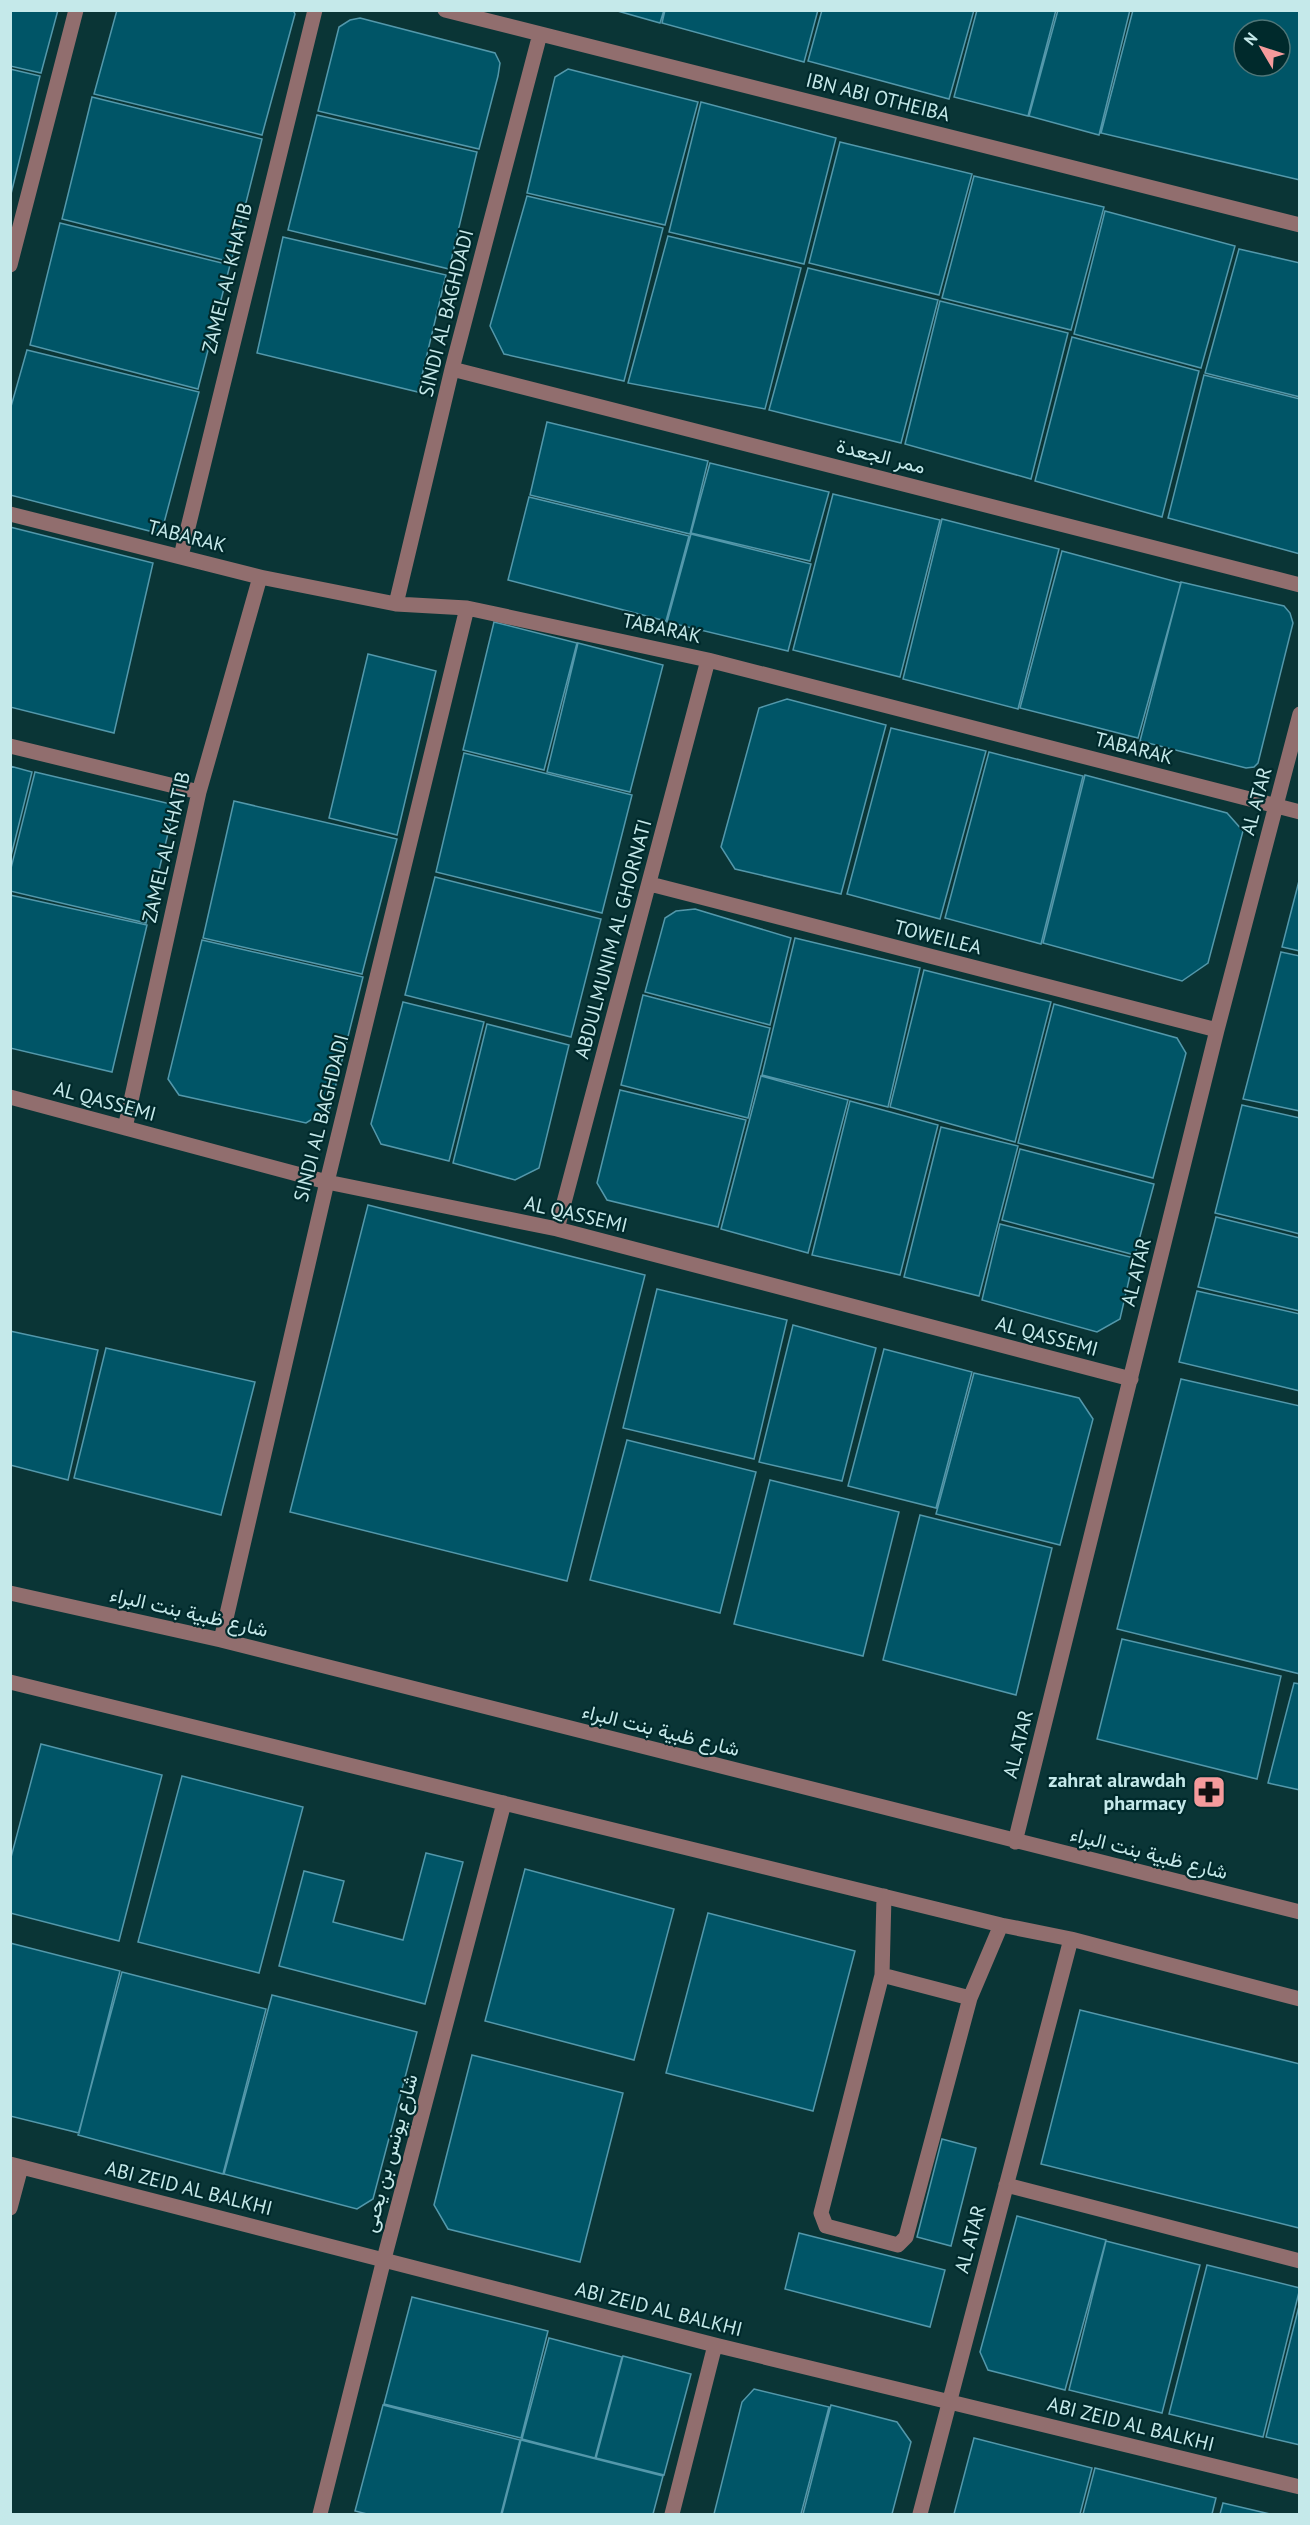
<svg xmlns="http://www.w3.org/2000/svg" width="1310" height="2525" viewBox="0 0 1310 2525" font-family="'PT Sans',Vazirmatn,sans-serif">
<rect width="100%" height="100%" fill="#0a3536"/>
<!-- building -->
<path fill="#005567" stroke="#5398ab" stroke-width="1.5" fill-rule="evenodd" d="M10,10h48l-17,63 -31,-7z
M117,10h176l2,4 -33,121 -168,-41z
M614,10h50l-4,13z
M665,10h153l-14,52 -142,-39z
M822,10h152l-25,89 -141,-38z
M977,10h79l-28,106 -74,-19z
M1058,10h72l-31,125 -70,-19z
M1133,10h167v170l-199,-47zM1244,30h36v36h-36z
M360,18l135,35 5,10 -2,13 -19,73 -161,-38 21,-84 11,-7z
M10,69l30,7 -30,122z
M568,69l130,33 -33,123 -138,-32 28,-116z
M92,97l170,42 -31,123 -169,-43z
M701,102l135,36 -32,126 -135,-32z
M317,115l160,37 -28,117 -161,-39z
M840,142l132,32 -33,121 -130,-32z
M974,176l130,31 -33,123 -129,-32z
M527,196l136,32 -39,153 -120,-27 -14,-28z
M1105,211l130,35 -34,122 -127,-34z
M60,223l170,42 -32,124 -168,-44z
M668,236l133,32 -36,141 -137,-26z
M283,237l163,38 -28,117 -161,-39z
M1239,249l61,14v134l-95,-24z
M808,268l130,32 -37,143 -132,-33z
M940,301l128,32 -37,146 -126,-35z
M1072,337l127,34 -37,146 -127,-36z
M27,350l172,42 -38,142 -151,-39v-85z
M1204,375l96,24v155l-132,-36z
M547,422l161,39 -18,73 -160,-39z
M710,463l119,29 -19,69 -119,-28z
M833,494l107,26 -40,157 -107,-27z
M529,497l160,39 -23,85 -158,-41z
M942,519l117,30 -41,160 -115,-30z
M10,527l143,36 -39,170 -104,-26z
M691,534l120,30 -23,87 -121,-29z
M1062,551l119,32 -43,155 -118,-30z
M1181,582l103,24 6,7 3,10 -35,140 -4,4 -8,1 -106,-27z
M494,622l83,21 -33,127 -81,-20z
M578,643l85,22 -33,127 -83,-20z
M368,654l68,17 -39,164 -68,-17z
M787,699l99,26 -45,169 -106,-25 -14,-22 38,-139z
M891,728l95,23 -46,168 -93,-25z
M989,752l94,24 -42,168 -96,-26z
M464,753l168,42 -30,118 -166,-41z
M10,766l22,6 -22,88z
M35,772l140,33 -29,118 -136,-32v-19z
M1085,775l142,38 16,18 -35,132 -26,18 -139,-38z
M234,801l163,38 -35,135 -159,-36z
M435,877l166,42 -30,118 -166,-42z
M1300,877v74l-18,-4z
M10,895l137,30 -35,147 -102,-24z
M695,909l96,29 -21,87 -125,-33 20,-74 11,-7z
M795,938l125,30 -32,139 -126,-32z
M202,940l161,37 -33,131 -24,15 -127,-28 -11,-16z
M1281,952l19,4v155l-57,-12z
M924,970l127,32 -36,140 -125,-35z
M643,995l127,33 -22,90 -127,-33z
M403,1002l81,20 -35,139 -68,-17 -10,-20z
M1054,1004l123,34 9,15 -33,125 -135,-35z
M487,1024l82,21 -30,123 -24,12 -62,-17z
M761,1076l87,24 -40,153 -87,-24z
M620,1090l126,30 -28,107 -111,-27 -10,-17z
M850,1101l88,24 -38,150 -88,-20z
M1242,1105l58,13v116l-85,-21z
M941,1127l77,19 -39,150 -75,-19z
M1020,1149l134,35 -19,71 -133,-35z
M368,1205l277,70 -78,306 -277,-69z
M1216,1217l84,21v73l-102,-24z
M1000,1224l134,34 -14,61 -23,13 -115,-32z
M657,1289l130,31 -33,139 -131,-31z
M1197,1291l103,23v77l-121,-29z
M793,1325l83,23 -34,133 -83,-19z
M10,1331l88,19 -30,130 -58,-15z
M106,1348l149,34 -34,133 -147,-37z
M884,1349l88,23 -36,136 -88,-22z
M974,1373l105,25 14,21 -33,126 -124,-31z
M1181,1379l119,27v268l-183,-45z
M627,1440l129,32 -36,141 -130,-33z
M770,1480l129,32 -36,144 -129,-32z
M920,1515l132,33 -36,147 -133,-35z
M1122,1639l159,37 -24,103 -160,-40z
M1294,1683l6,1v106l-32,-7z
M41,1744l121,31 -43,166 -109,-28v-52z
M182,1776l121,31 -44,166 -121,-31z
M426,1853l37,9 -38,142 -146,-38 25,-95 40,10 -11,41 70,18z
M525,1869l149,40 -40,151 -149,-39z
M708,1913l147,38 -42,160 -147,-38z
M10,1943l110,28 -41,162 -69,-17z
M122,1972l144,37 -43,165 -145,-39z
M272,1995l145,37 -44,167 -16,10 -133,-35z
M1080,2010l220,54 -1,164 -258,-64z
M472,2055l151,38 -43,169 -132,-33 -14,-24z
M942,2139l34,9 -25,98 -34,-9z
M1017,2216l89,24 -41,150 -77,-20 -8,-18z
M799,2233l146,37 -15,57 -145,-38z
M1106,2241l94,24 -38,148 -93,-23z
M1207,2265l93,23 -37,149 -94,-23z
M412,2297l136,34 -27,107 -137,-34z
M1300,2302v143l-34,-8z
M549,2338l73,19 -27,101 -73,-19z
M623,2356l68,18 -27,101 -68,-17z
M754,2389l75,18 -28,107h-87l28,-112z
M383,2405l137,35 -19,74h-134l-12,-3z
M831,2405l66,17 14,20 -19,72h-89z
M974,2438l118,30 -12,46h-126z
M521,2440l142,36 -10,38h-151z
M1095,2468l121,30 -4,16h-129z
M1223,2503l47,11h-50z"/>
<g fill="none" stroke-linecap="round" stroke-linejoin="round">
<!-- minor -->
<path stroke="#916e6e" stroke-width="15" d="M445,10l855,215
M10,265l66,-255
M452,369l848,216
M10,514l250,63 136,27 71,4 241,52 592,152
M181,556l134,-546
M396,604l56,-235 88,-335
M10,746l189,46
M650,884l567,146
M10,1097l317,85 230,47 574,150
M125,1128l74,-336 61,-215
M557,1229l151,-569
M10,1593l211,47 1079,272
M221,1640l106,-458 140,-574
M10,1682l991,243 70,14 229,60
M1015,1842l202,-812 83,-316
M884,1896l-2,79 -61,238 5,13 72,19 8,-8 64,-239 31,-73
M882,1975l88,23
M10,2164l705,181 585,142
M1006,2185l294,76
M10,2208l11,-41
M320,2514l64,-255 120,-456
M672,2514l43,-169
M920,2514l151,-575"/>
</g>
<!-- icons -->
<defs>
<symbol id="pharmacy-square" viewBox="-11 -11 22 22"><rect x="-9" y="-9" width="18" height="18" rx="4" fill="#f59b9c" stroke="#002a2c"/><path d="M-2-6h4v4h4v4h-4v4h-4v-4h-4v-4h4Z" fill="#111"/></symbol>
</defs>
<g fill-rule="evenodd">
<use href="#pharmacy-square" x="1190" y="1773" width="38" height="38"/>
</g>
<g text-anchor="middle" dominant-baseline="central" stroke-width="4.5" stroke-linejoin="round" paint-order="stroke">
<!-- street labels -->
<g font-size="20" fill="#c5e9ea" stroke="#002a2c">
<text transform="translate(878 97) rotate(14)">IBN ABI OTHEIBA</text>
<text transform="translate(227 278) rotate(-76)">ZAMEL AL KHATIB</text>
<text transform="translate(446 313) rotate(-76)">SINDI AL BAGHDADI</text>
<text transform="translate(881 456) rotate(14)">ممر الجعدة</text>
<text transform="translate(187 536) rotate(14)">TABARAK</text>
<text transform="translate(662 628) rotate(12)">TABARAK</text>
<text transform="translate(1134 748) rotate(14)">TABARAK</text>
<text transform="translate(1256 801) rotate(-75)">AL ATAR</text>
<text transform="translate(166 847) rotate(-77)">ZAMEL AL KHATIB</text>
<text transform="translate(938 937) rotate(14)">TOWEILEA</text>
<text transform="translate(613 939) rotate(-75)">ABDULMUNIM AL GHORNATI</text>
<text transform="translate(105 1101) rotate(15)">AL QASSEMI</text>
<text transform="translate(321 1118) rotate(-76)">SINDI AL BAGHDADI</text>
<text transform="translate(576 1214) rotate(13)">AL QASSEMI</text>
<text transform="translate(1136 1272) rotate(-76)">AL ATAR</text>
<text transform="translate(1047 1336) rotate(15)">AL QASSEMI</text>
<text transform="translate(189 1612) rotate(13)">شارع ظبية بنت البراء</text>
<text transform="translate(661 1730) rotate(14)">شارع ظبية بنت البراء</text>
<text transform="translate(1018 1744) rotate(-76)">AL ATAR</text>
<text transform="translate(1149 1853) rotate(14)">شارع ظبية بنت البراء</text>
<text transform="translate(390 2153) rotate(-75)">شارع يونس بن يحىى</text>
<text transform="translate(189 2188) rotate(14)">ABI ZEID AL BALKHI</text>
<text transform="translate(970 2239) rotate(-75)">AL ATAR</text>
<text transform="translate(659 2309) rotate(14)">ABI ZEID AL BALKHI</text>
<text transform="translate(1131 2424) rotate(14)">ABI ZEID AL BALKHI</text>
</g>
<!-- poi labels -->
<g font-size="20" font-weight="bold" fill="#c5e9ea" stroke="#002a2c" text-anchor="end">
<text x="1186" y="1780">zahrat alrawdah<tspan x="1186" dy="23">pharmacy</tspan></text>
</g>
</g>
<!-- border -->
<rect width="1310" height="2525" fill="none" stroke="#c5e9ea" stroke-width="24"/>
<!-- north arrow -->
<g transform="translate(1262 48) rotate(309)"><circle r="28" fill="#002a2c" stroke="#4f7678" stroke-width="1.5"/>
<path d="M0-4.5L10 22L0 15L-10 22Z" fill="#f59b9c"/>
<text y="-9" font-size="16" font-weight="bold" text-anchor="middle" fill="#c5e9ea">N</text>
</g>
</svg>
